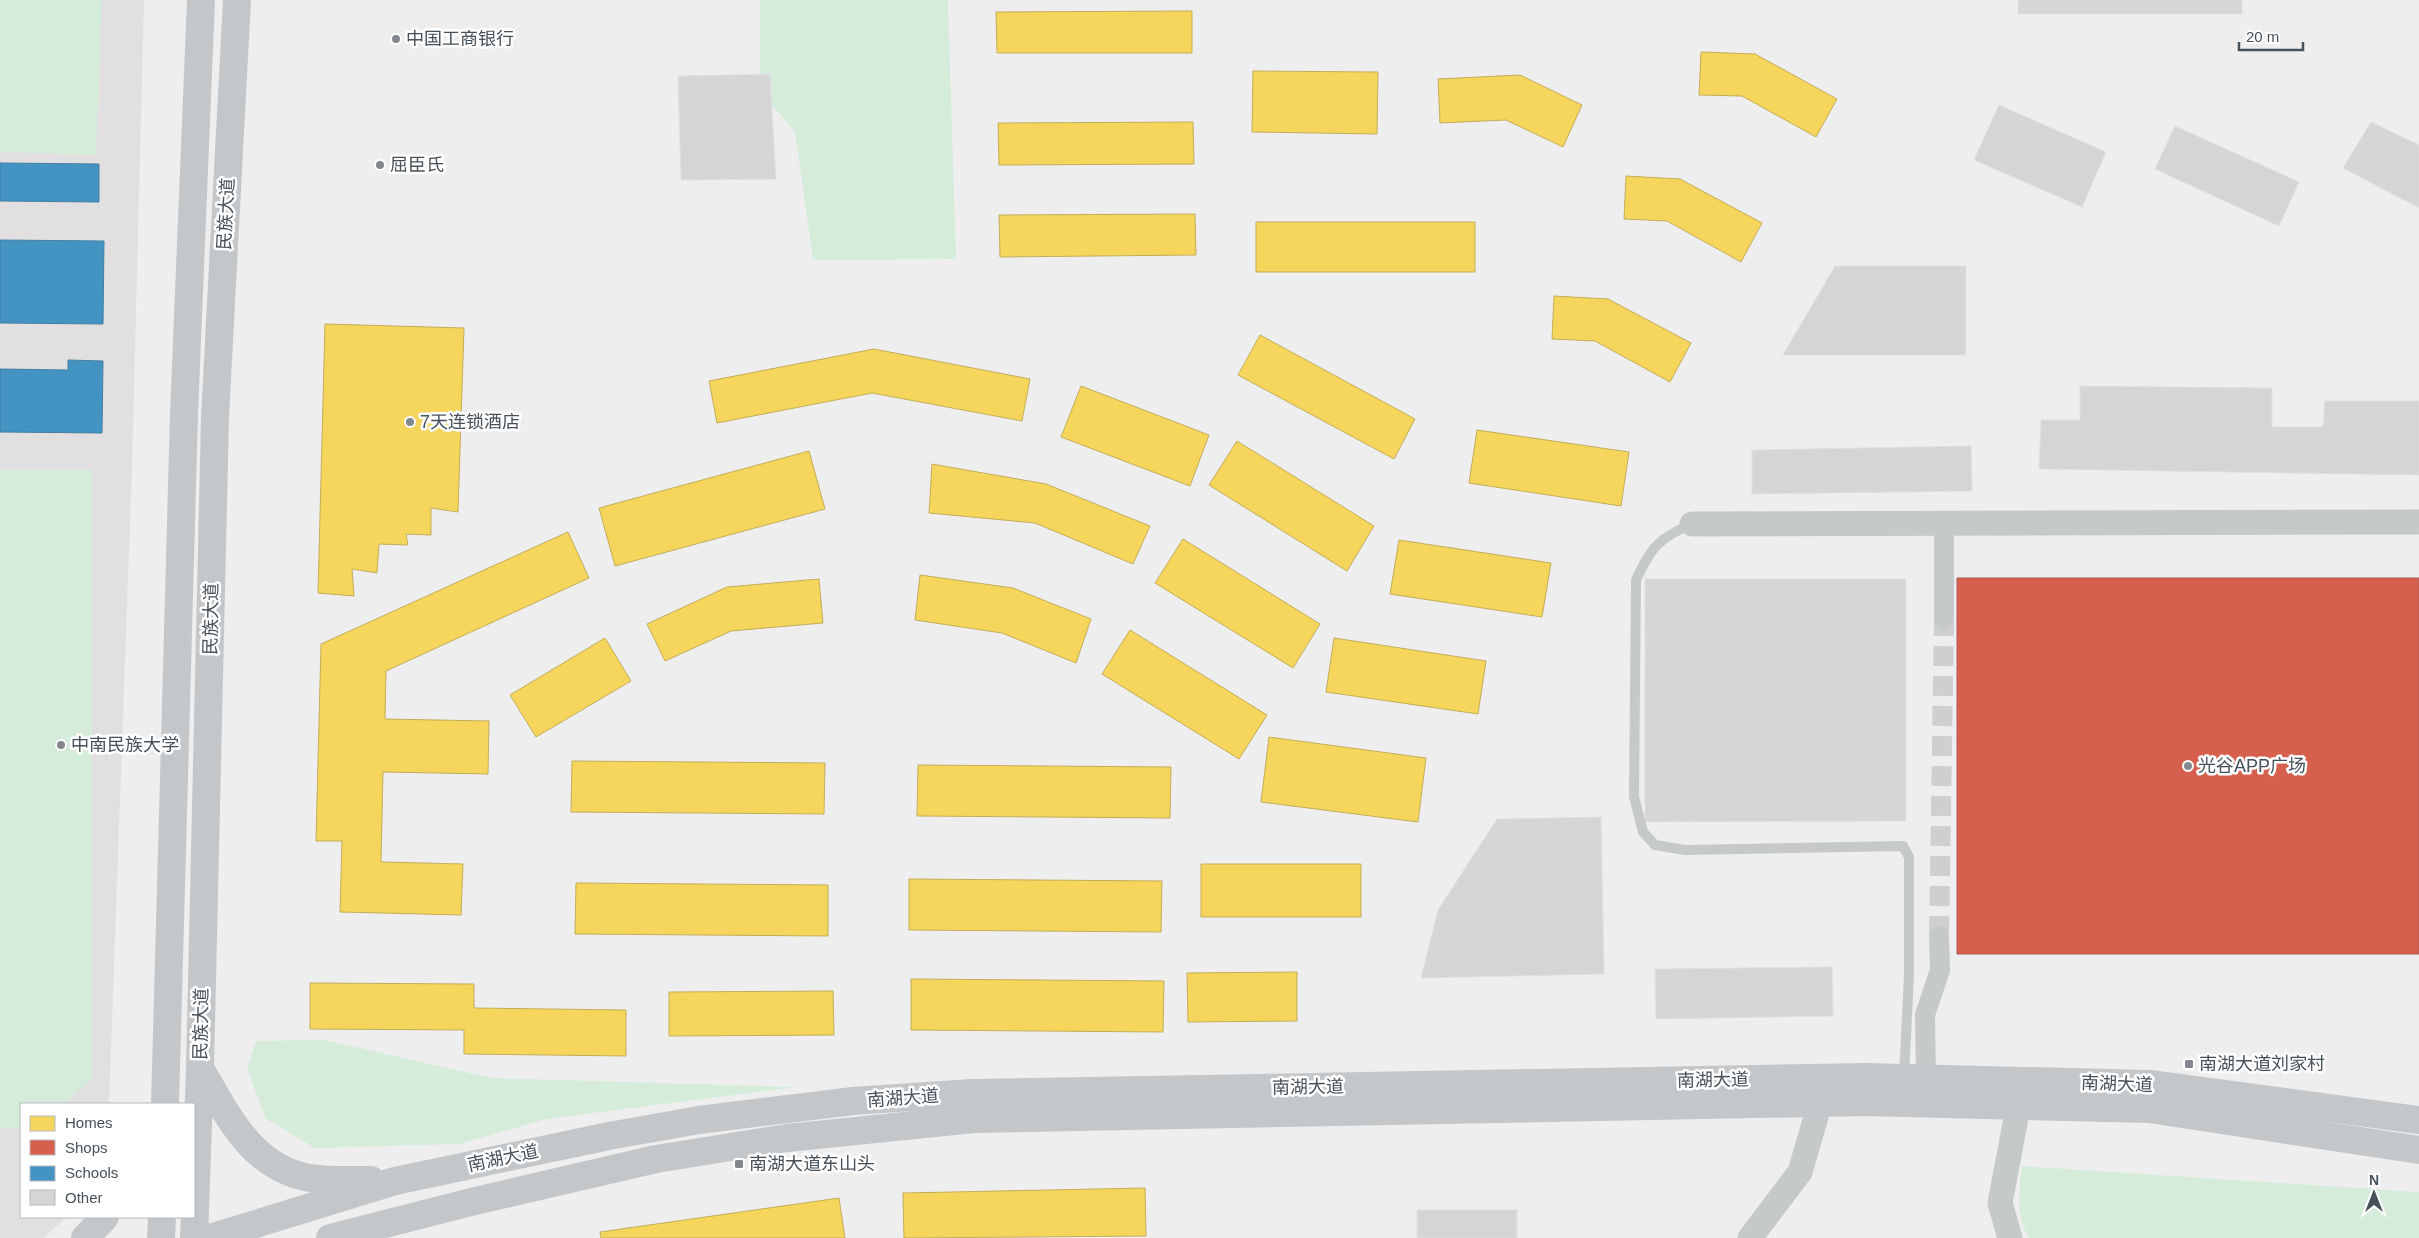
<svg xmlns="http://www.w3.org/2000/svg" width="2419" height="1238" viewBox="0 0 2419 1238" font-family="Helvetica,'Noto Sans SC',sans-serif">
<rect width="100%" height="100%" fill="#efeeee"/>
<!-- education -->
<path fill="#e1dfdf" d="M0,0h144l-12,468 -23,636h-88v113h46l-24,21h-43z"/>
<!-- green -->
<path fill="#d5ecdb" d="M0,0h102l-6,155 -96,-3z
M760,0h188l8,259 -143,1 -18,-129 -35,-39z
M0,470h92v609l-28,25h-43v24h-21z
M325,1040l166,38 306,9 -251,32 -87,25 -144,4 -49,-29 -19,-50 9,-28z
M2022,1166l397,26v46h-390c-14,-22 -10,-48 -7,-72z"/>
<!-- homes -->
<path fill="#f6d55c" stroke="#c2ad5b" d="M1192,11v42h-195l-1,-41z
M1701,52l54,2 82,45 -21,38 -74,-41 -43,-1z
M1253,71l125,1 -1,62 -125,-2z
M1520,75l62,30 -19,42 -57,-27 -66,3 -2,-44z
M1193,122l1,42 -195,1 -1,-42z
M1626,176l54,3 82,44 -21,39 -74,-41 -43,-2z
M1195,214l1,41 -196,2 -1,-42z
M1256,222h219v50h-219z
M1554,296l54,3 83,44 -21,39 -75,-41 -43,-2z
M325,324l139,4 -6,184 -27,-4v27l-25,-1 2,11 -29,-1 -2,29 -25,-4 2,27 -36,-3z
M1260,335l155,84 -21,40 -156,-84z
M874,349l156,30 -8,42 -150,-28 -155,30 -8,-42z
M1081,386l128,49 -19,51 -129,-49z
M1477,430l152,22 -8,54 -152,-23z
M1237,441l137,85 -27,45 -138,-86z
M809,451l16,58 -210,57 -16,-58z
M932,464l114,20 104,42 -17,38 -98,-41 -106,-10z
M568,532l21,46 -203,93 -1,48 104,2 -1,53 -105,-2 -2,90 82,2 -2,51 -121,-3 2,-71h-26l5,-197z
M1183,539l137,85 -27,44 -138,-85z
M1399,540l152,23 -9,54 -152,-23z
M920,575l93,13 78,31 -15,44 -74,-30 -87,-13z
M819,579l4,44 -92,8 -66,30 -18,-37 80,-37z
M1130,630l137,85 -28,44 -137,-85z
M605,638l26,43 -95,56 -26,-42z
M1334,638l152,23 -8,53 -152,-22z
M1269,737l157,21 -8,64 -157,-20z
M572,761l253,2 -1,51 -253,-2z
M918,765l253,2 -1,51 -253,-2z
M1201,864h160v53h-160z
M909,879l253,2 -1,51 -252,-2z
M576,883l252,2v51l-253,-2z
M1297,972v49l-109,1 -1,-49z
M911,979l253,2 -1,51 -252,-2z
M310,983l164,1v24l152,2v46l-162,-2v-24l-154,-1z
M833,991l1,44 -165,1v-44z
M1145,1188l1,48 -242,2 -1,-45z
M839,1198l6,40h-244l-1,-6z"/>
<!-- shops -->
<path fill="#d6604d" stroke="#ab5c51" d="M1957,578h462v376h-462z"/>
<!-- schools -->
<path fill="#4393c3" stroke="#447fa3" d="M0,163l99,1v38l-99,-1z
M0,240l104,1 -1,83 -103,-1z
M68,360l35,1 -1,72 -102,-1v-63l68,1z"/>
<!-- building -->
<path fill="#d5d5d6" stroke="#e0e0e1" d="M2018,0h224v14h-224z
M770,74l6,105 -95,1 -3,-104z
M1999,105l107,47 -24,55 -108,-47z
M2371,122l48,23v63l-76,-40z
M2175,126l124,56 -20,44 -124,-57z
M1835,266h131v89h-183z
M2080,386l192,2v39h51l2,-26h94v74l-380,-6 2,-49h39z
M1971,446l1,45 -220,3v-44z
M1645,579h261v242l-261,1z
M1601,817l3,157 -183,4 17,-68 59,-91z
M1832,967l1,49 -177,3 -1,-50z
M1417,1210h100v28h-100z"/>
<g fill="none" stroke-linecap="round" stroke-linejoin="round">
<!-- minor-tunnel -->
<path stroke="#cdcfd0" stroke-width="20" stroke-dasharray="20 10" stroke-linecap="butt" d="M1939,936l5,-318"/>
<!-- service -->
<path stroke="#c6c9ca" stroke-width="10" d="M1692,524c-34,14 -41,24 -56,56l-2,217 9,35 12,13 30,5 218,-4 6,11v118l-5,102"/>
<!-- minor -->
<path stroke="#c6c9ca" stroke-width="20" d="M1944,524v94
M1926,1078l-1,-63 15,-45 -1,-34"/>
<!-- tertiary -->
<path stroke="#c6c9ca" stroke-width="25" d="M1692,524l727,-2
M1750,1238l50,-66 20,-69v-20
M2010,1238l-10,-35 22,-117"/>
<!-- primary -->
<path stroke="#c4c7c9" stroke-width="28" d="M200,1068c27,46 51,100 110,110 20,3 41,2 61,2
M165,1104l19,-690 17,-414
M85,1238l20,-21
M161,1238l1,-21
M194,1238l6,-170 15,-651 22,-417
M210,1238l185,-57 214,-45 90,-16 154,-19 119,-8 895,-16 283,7 269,36
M330,1238l145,-37 181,-42 131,-21 187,-19 890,-17 285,7 270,41"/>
</g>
<!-- markers -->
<g fill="#82888d" stroke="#fff" stroke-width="2">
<circle cx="396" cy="39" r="5"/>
<circle cx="380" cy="165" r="5"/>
<circle cx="410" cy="422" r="5"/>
<circle cx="61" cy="745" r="5"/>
<circle cx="2188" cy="766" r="5"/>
<rect x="2184" y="1059" width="10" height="10" rx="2.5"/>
<rect x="734" y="1159" width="10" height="10" rx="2.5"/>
</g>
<g text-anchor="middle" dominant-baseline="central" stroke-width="5" stroke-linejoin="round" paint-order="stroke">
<!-- poi labels -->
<g font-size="18" fill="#475159" stroke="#fff" text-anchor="start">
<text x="406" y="39">中国工商银行</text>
<text x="390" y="165">屈臣氏</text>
<text x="420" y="422">7天连锁酒店</text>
<text x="71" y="745">中南民族大学</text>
<text x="2198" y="766">光谷APP广场</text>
<text x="2199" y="1064">南湖大道刘家村</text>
<text x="749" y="1164">南湖大道东山头</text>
</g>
<!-- street labels -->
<g font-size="18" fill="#475159" stroke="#fff">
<text transform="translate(226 214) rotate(-87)">民族大道</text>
<text transform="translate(211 619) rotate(-89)">民族大道</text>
<text transform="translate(201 1024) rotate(-89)">民族大道</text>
<text transform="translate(1713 1080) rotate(-1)">南湖大道</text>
<text transform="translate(2117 1084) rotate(2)">南湖大道</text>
<text transform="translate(1308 1087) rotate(-1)">南湖大道</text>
<text transform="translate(903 1098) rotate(-4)">南湖大道</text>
<text transform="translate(503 1158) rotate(-12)">南湖大道</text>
</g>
</g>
<!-- legend -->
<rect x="20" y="1103" width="175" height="115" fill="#ffffff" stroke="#b5b9bd"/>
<rect x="30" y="1116" width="25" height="15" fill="#f6d55c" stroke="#b5b9bd"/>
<text x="65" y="1128" font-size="15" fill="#475159">Homes</text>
<rect x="30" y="1140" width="25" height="15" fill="#d6604d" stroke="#b5b9bd"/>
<text x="65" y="1153" font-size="15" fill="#475159">Shops</text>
<rect x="30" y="1166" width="25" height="15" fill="#4393c3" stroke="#b5b9bd"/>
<text x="65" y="1178" font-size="15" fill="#475159">Schools</text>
<rect x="30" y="1190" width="25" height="15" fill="#d5d5d6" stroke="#b5b9bd"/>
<text x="65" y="1203" font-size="15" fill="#475159">Other</text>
<!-- north arrow -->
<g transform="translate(2374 1193)" stroke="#ffffff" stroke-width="4" paint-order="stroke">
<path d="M0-4L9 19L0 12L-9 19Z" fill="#475159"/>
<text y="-8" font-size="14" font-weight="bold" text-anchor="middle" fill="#475159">N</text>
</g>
<!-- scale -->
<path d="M2239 42v8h64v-8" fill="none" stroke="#475159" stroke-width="2.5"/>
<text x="2246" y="42" font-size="15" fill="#475159" stroke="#ffffff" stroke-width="4" paint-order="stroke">20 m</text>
</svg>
